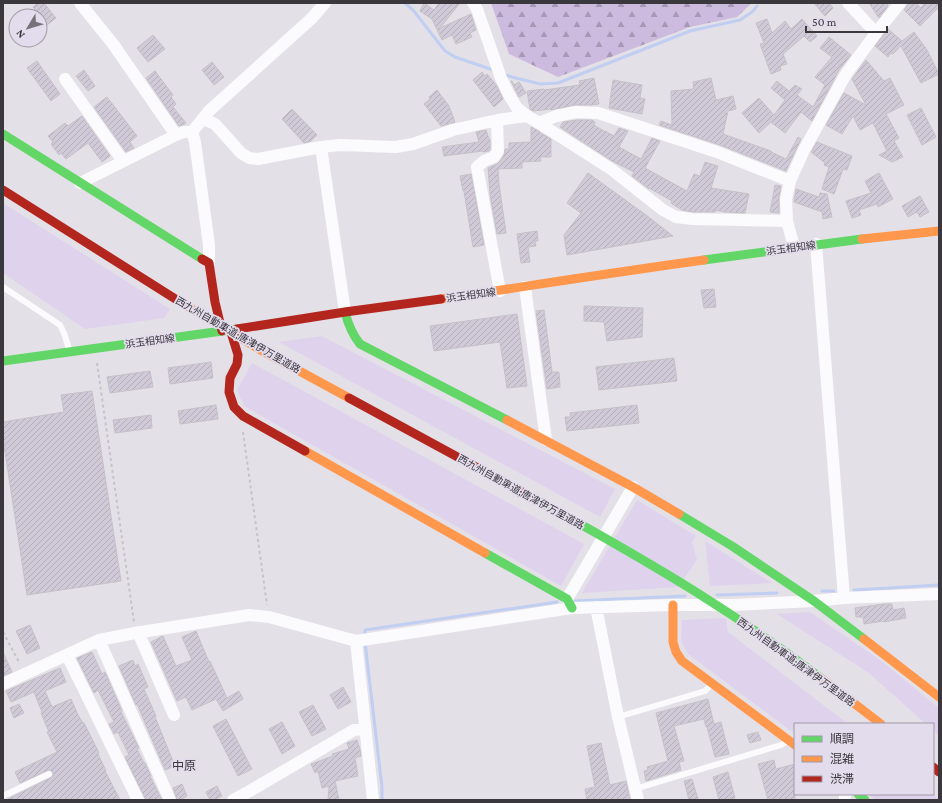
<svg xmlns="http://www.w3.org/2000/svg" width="942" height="803" viewBox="0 0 942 803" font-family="'Crimson Pro','Noto Sans JP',serif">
<defs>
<pattern id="forest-firs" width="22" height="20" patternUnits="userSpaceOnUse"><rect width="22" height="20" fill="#ccbbde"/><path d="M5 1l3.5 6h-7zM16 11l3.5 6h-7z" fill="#a799b5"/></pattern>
<pattern id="building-hatch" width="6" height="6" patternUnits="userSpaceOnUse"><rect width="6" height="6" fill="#d0cad8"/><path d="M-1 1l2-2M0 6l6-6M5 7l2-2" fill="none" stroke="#b3aeba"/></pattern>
</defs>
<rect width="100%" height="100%" fill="#e4e0e8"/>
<!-- grass -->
<path fill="#dfd2ed" d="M3,203l167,106 -6,9 -79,11 -82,-56z
M322,336l293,153 -15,28 -321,-175z
M252,363l332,181 -23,42 -317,-180 -7,-16z
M637,500l59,36 -4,6 5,18 -19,27 -96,6z
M705,541l67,42 -62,3z
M810,612l70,48 59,48v28l-6,-5v-7h-7l-57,-51 -92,-59z
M726,618l2,14 120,92h-53v10l-107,-80 -7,-13 1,-21z
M869,794h64l6,6h-64z"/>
<!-- forest -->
<path fill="url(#forest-firs)" d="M491,3h261l-15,14 -47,10 -132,50 -49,-23z"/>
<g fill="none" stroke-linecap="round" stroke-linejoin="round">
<!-- stream -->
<path stroke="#c0cef1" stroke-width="3" d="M405,3l8,7 32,41 10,6 41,14
M503,74l9,3 28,7 18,-1 132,-52 50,-11 12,-8 5,-6
M854,590l85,-5
M822,591h12
M717,595l60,-2
M575,601l110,-5
M365,637v-7l192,-28
M365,642l17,145v13"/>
</g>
<!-- building -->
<path fill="url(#building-hatch)" stroke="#c4c1c8" d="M38,3h6l12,15 -9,7 -14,-18z
M424,3l10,7 5,-7h21l-20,25 31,-14 5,16 -6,3 2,4 -16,7 -4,-9 -10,5 -10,-21 -12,-8z
M814,3h15l4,5 -8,8z
M869,3h18l1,3 -9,12z
M909,3h7l5,5 4,-5h14v4l-19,19 -16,-16z
M767,19l5,14 13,-12 6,8 11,-10 15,17 -7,6 -6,-6 -21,18 4,10 -7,2 1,4 -10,4 -11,-30 4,-1 -8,-20z
M888,29l14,12 12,-9 13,18 12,24 -18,9 -20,-37 -8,8 -2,-1 -3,4 -13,-11z
M153,35l12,14 -17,13 -11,-14z
M829,37l22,18 -12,15 -27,51 -11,-9 -16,21 -14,-11 -12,11 -17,-20 17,-15 15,17 11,-15 -14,-12 6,-7 12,10 6,-6 7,4 -5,6 16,12 12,-22 -10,-8 17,-20 -12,-9z
M866,60l18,21 6,-3 14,27 -18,9 13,24 -5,3 9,16 -11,5 -13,-7 8,-4 -14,-28 -13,7 -7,-14 -11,18 -16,-9 18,-32 22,12 -14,-26z
M37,61l23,33 -9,7 -24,-33z
M212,62l12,15 -10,8 -12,-15z
M84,70l11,16 -7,5 -12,-15z
M155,71l18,24 -2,2 5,7 -3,3 13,16 -1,1 -6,2 -33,-48z
M482,72l3,4 2,-2 10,12 6,13 -9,8 -21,-27z
M594,78l5,26 -8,1h-16l-24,5v-1l-18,2 -3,-2 -3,-18 17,-2v1l36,-5 -1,-4z
M711,78l5,22 17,-4 3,13 -8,2 -5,23 48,17v1l15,7 12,-22 3,2 -15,32 -66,-26 -61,-20 2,-4 11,4 -1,-34 23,-2 -1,-7z
M613,80l29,5 -2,13 5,1 -3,15 -33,-6z
M511,81h1l2,4 5,-3 7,11 -7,4z
M437,90l12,16 6,16 -14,4 -17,-22 6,-5 -1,-2z
M107,97l30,39 -7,6 4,6 -8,4 -32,-45z
M921,108l15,29 -14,8 -15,-30z
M292,109l25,26 -6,6 -7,2 -22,-24z
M82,116l28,40 -8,6 -14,-19 -22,16 -5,-6 -2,2 -8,-11 2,-2 -5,-6 17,-13 3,3z
M577,120h15l3,2 -1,3 10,6 1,2v-2l9,5 5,-8 9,3 -9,16 22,12 11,-21 8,3 -15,27 42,23 7,-17 6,2 5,-14 13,4 -7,22 38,6 -4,19 -20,-1 -10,-2v2h-22l-11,-2 -11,-7 1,-2 -23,-13v1l-17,-13 2,-4 -22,-11 -52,-34 3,-5z
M531,127l9,5v2h2l9,5v18h-11l1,4 -19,1v6l-24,1 1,15 7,49 -9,1 -7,-40 -2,-26 9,-4 3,-3 4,-6 1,-6h4v-6l22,-1z
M486,130l3,9h1v10l-1,2 -6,1v-1l-39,5 -2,-9 37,-5 -3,-10z
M817,142l35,14 -5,14 -4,-1 -9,25 -12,-5 7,-22 -5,-2 1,-2 -14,-11z
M588,173l58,42 27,21 -106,19 -3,-20 17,-22 -14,-10z
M879,173l14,26 -15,8 -1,-3 -18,6 2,5 -9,3 -6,-17 25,-8 -6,-12z
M471,174l13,71 -11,2 -9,-56h-1l-3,-15z
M775,185l6,1 -2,12v15l-9,-1z
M796,189l23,8 1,-4 7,1 5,23 -9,2 -1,-7 -28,-10z
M920,196l9,16 -9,5 -3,-5 -9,5 -6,-11z
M537,231l1,10h-3l1,5 -8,1 2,15 -9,1 -4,-29z
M714,289l2,18 -12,1 -3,-18z
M584,306l59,2 -1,29 -35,4 -3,-19 -20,-1z
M544,310l8,62h7l1,15 -13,2 -11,-78z
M517,314l10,72 -20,2 -7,-46 -66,9 -4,-25z
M674,358l3,23 -78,9 -3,-23z
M211,362l2,16 -43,6 -2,-16z
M150,371l3,16 -43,6 -3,-16z
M92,391l29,190 -94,14 -24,-156v-17l61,-10 -3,-17z
M216,405l2,14 -38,5 -2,-13z
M637,405l2,18 -72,8 -2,-14h6l-1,-4z
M151,415l1,13 -37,5 -2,-13z
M884,604h8l1,6 11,-2 2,10 -22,4v-1l-20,3 -1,-7h-7l-1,-9z
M30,625l10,23 -13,6 -11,-23z
M196,631l13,31 1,-1 17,37 12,-7 4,8 -20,12 -7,-12 -24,11 -6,-13 -9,4 -26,-59 12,-6 13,30 16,-6 -10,-23z
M3,652l9,20 -9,4z
M92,652l10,22 3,-2 17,39 -1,1 18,36 -2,1 7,14h1l6,13h-1l12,24h-16l-21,-43 4,-2 -11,-23 -4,2 -5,-10 5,-2 -16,-32 -4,3 -17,-35z
M133,660l2,6 3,-2 10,23 -4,2 12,27 -1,1 20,49 -10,4 -28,-66 -1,1 -17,-39z
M60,668l6,14 -21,9 7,16 19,-8 7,16 5,8h1l15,30 -1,1 8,17h-1l15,29h-114l46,-23 1,-2v-3l-4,-2 -29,13 -5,-11 42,-20 -10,-20h2l-8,-19 1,-1 -8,-20 -23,10 -5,-11z
M343,687l8,15 -13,7 -8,-14z
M708,699l6,25 7,-2 8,32 -14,3 -8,-30h-1l-2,-8 -30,7 10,35 -5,1 2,8 -35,11 -2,-10 4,-1 -1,-3 21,-6 -12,-48z
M19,704l5,9 -10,5 -4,-10z
M313,705l13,24 -14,7 -13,-24z
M226,719l26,50 -14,7 -25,-50z
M282,722l13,24 -13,8 -13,-25z
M758,732l3,8 -11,3 -3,-8z
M357,740l3,9 1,7 -6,2 3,18 -23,5 4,19h-11l1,-14 -7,2 -4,-17 -3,2 -4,-9 22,-8 -1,-2 17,-5 -2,-6z
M601,743l9,42 16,-4 4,19h-43l-2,-11 10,-2 -8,-41z
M774,760l2,9 19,-5v36h-27l-10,-36z
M728,772l7,26 -8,2h-8l-6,-23z
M692,779l6,20 -9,1 -5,-19z
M182,784l5,12 -7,4h-3l-4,-12z
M217,786l5,10 -8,4h-4l-4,-8z"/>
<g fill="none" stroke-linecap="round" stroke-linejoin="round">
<!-- path -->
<path stroke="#c4c4c6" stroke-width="2" stroke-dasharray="3 3" stroke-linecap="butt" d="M97,363l37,259
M243,432l24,173
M3,632l17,32"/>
<!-- lane -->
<path stroke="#fbfafc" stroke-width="6" d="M3,287l57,38 4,8 5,16
M618,717l87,-26 6,-6
M635,789l146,-44 5,-3
M3,796l46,-22"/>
<!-- street -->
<path stroke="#fbfafc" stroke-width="12" d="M80,3l33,41 63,91
M473,3l4,6 24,69 8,17 8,13 10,8 12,7 72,46 52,41 13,7 16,2 95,2
M848,3l28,30
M65,79l58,82
M203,119l12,5 26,29 8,5 9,1 63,-12 19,-2 56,2 17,-3 40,-14 44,-10 30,-4
M497,120l1,31 -4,6 -10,4 -7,6 23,124
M539,123l17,-7 20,-4 22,1 119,39 73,29
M192,132l3,10 14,103v18
M321,147l24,165
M80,183l96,-48 8,-3h8l17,-21 103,-93 13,-15
M816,244l28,354
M794,247l-7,-26 -1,-22 4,-18 14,-31 42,-76 30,-41 24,-30
M525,287l21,153
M567,599l66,-112
M596,607l22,110 20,83
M138,632l36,83
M99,640l71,160
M356,641l17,159
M67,655l71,145
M3,684l96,-44 36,-7 114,-18 20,2 87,24 216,-33 101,-3h60l81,-4 30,-3 95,-4
M233,800l15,-8 106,-62 11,-1
M845,800v-5l1,-1"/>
<!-- fast -->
<path stroke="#63d668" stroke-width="9" d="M3,134l199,125
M704,260l158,-21
M345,312c3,12 7,22 15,32l147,76
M3,361l234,-32
M533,498c55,30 110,61 163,94 43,27 85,56 125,86
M679,514l53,32 82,55 50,38
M485,553l82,46 5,9
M858,794l7,6"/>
<!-- slow -->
<path stroke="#ff974d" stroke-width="9" d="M862,239l77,-8
M441,299c88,-13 175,-27 263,-39
M177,300l82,49 90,49
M507,420l126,67 46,27
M305,451l180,102
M673,605v37l3,10 6,9 113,84
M864,639l75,58
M821,678l60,46"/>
<!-- jam -->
<path stroke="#b3261e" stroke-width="9" d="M3,190l174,110
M202,259l7,4 6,39 7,29
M230,329l8,26 -1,9 -7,14 -1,14 5,15 9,9 62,35
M237,329l108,-17 96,-13
M349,398l184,100
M933,767l6,5"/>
</g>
<g text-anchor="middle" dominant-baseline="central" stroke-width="3.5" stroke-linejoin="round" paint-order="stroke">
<!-- street labels -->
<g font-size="10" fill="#3a373d" stroke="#e3dcec">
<text transform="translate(791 248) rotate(-8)">浜玉相知線</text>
<text transform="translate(471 295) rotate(-8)">浜玉相知線</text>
<text transform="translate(238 335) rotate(30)">西九州自動車道;唐津伊万里道路</text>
<text transform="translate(150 341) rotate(-8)">浜玉相知線</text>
<text transform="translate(521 492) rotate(29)">西九州自動車道;唐津伊万里道路</text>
<text transform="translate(796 662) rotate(36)">西九州自動車道;唐津伊万里道路</text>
</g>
<!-- quarter labels -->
<g font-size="12" fill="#3a373d" stroke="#e3dcec">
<text x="184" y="766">中原</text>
</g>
</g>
<!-- border -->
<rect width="942" height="803" fill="none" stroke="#3a373d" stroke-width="8"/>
<!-- legend -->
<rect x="794" y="723" width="140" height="72" fill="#e3dcec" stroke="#9f9aa6"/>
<rect x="802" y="736" width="20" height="6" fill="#63d668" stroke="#9f9aa6"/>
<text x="830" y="743" font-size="12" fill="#3a373d">順調</text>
<rect x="802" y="756" width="20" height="6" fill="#ff974d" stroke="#9f9aa6"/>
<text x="830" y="763" font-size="12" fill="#3a373d">混雑</text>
<rect x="802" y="776" width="20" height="6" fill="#b3261e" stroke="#9f9aa6"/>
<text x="830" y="783" font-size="12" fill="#3a373d">渋滞</text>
<!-- north arrow -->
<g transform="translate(28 28) rotate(232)"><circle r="19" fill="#e3dcec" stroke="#9f9aa6"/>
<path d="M0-3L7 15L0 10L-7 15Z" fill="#767279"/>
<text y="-6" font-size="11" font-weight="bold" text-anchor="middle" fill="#3a373d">N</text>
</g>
<!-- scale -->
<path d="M806 26v6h81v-6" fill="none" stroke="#3a373d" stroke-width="2"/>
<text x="812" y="26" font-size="12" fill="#3a373d" stroke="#e3dcec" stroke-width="3" paint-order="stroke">50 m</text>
</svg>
